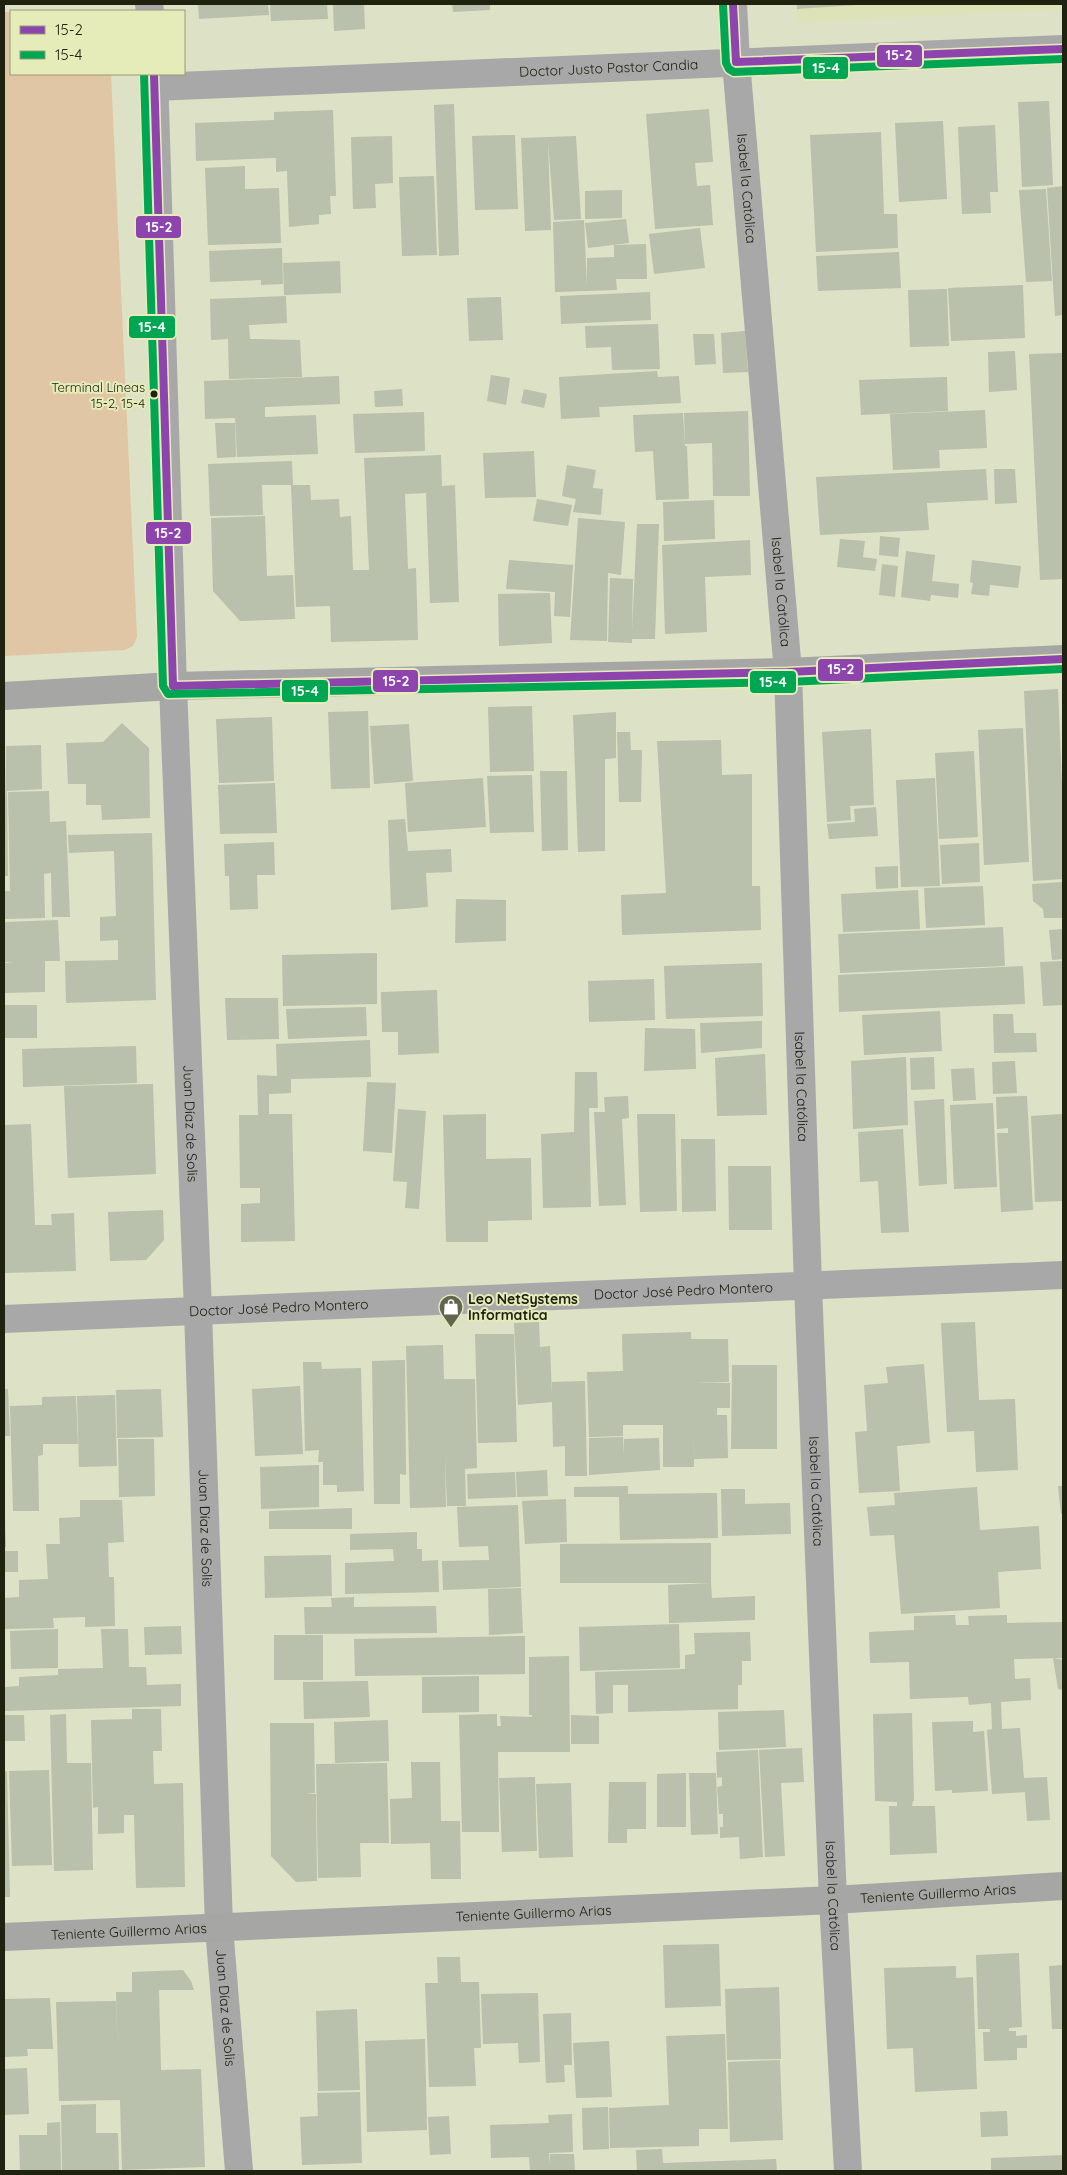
<svg xmlns="http://www.w3.org/2000/svg" width="1067" height="2175" viewBox="0 0 1067 2175" font-family="Quicksand,sans-serif">
<rect width="100%" height="100%" fill="#dde1c5"/>
<!-- built -->
<path fill="#dde3b7" d="M796,4h267v5l-266,14z"/>
<!-- green -->
<path fill="#e1c6a6" d="M4,12h7v62h100l26,563 -4,9 -8,4 -121,6z"/>
<!-- building -->
<path fill="#b9c0ab" d="M198,4h70l1,11 -70,4z
M270,4h57l1,15 -57,2z
M333,4h31l1,25 -31,2z
M452,4h38v6l-37,2z
M797,4h58v1l-58,4z
M1049,101l4,84 -31,2 -4,-85z
M454,104l5,151 -20,1 -5,-151z
M709,109l4,53 -18,1 2,23 13,-1 3,40 -58,4 -9,-115z
M333,110l3,86h-6l1,18 -12,1v9l-30,3 -2,-56 -11,1v-14l-80,3 -1,-38 79,-3v-8z
M943,121l4,78 -48,3 -4,-79z
M995,125l3,67h-8l1,21 -29,1 -4,-87z
M881,132l3,82h13l1,34 -82,4 -6,-117z
M515,135l3,74 -43,1 -3,-74z
M392,136l1,47 -18,1 1,24 -23,1 -2,-72z
M576,136l5,83 -27,1 -6,-79 3,89 -26,1 -4,-93z
M245,166v23l34,-1 2,55 -73,2 -3,-77z
M434,176l3,79 -35,1 -3,-79z
M1063,186v129l-8,1 -8,-128z
M1046,189l6,92 -26,1 -7,-92z
M622,190v28l-37,1v-28z
M626,219l3,24 -41,5 -3,-25z
M584,220l3,66v-28l27,-1v-12l32,-1 1,35h-31l1,11 -62,2 -2,-70z
M700,228l5,40 -51,6 -5,-40z
M282,248l1,36 -22,1v-5l-51,2 -1,-31z
M899,252l2,36 -83,3 -2,-35z
M340,261l1,32 -57,2 -1,-32z
M1023,285l2,53 -74,3 -3,-53z
M947,289l2,57 -39,1 -2,-57z
M650,292l1,28 -90,4 -1,-28z
M286,296l1,27 -38,2 1,14 50,1 2,37 -73,2 -1,-40 -17,1 -1,-41z
M501,297l2,43 -34,1 -2,-43z
M658,324l2,45 -48,1 -1,-23 -25,1 -1,-22z
M745,331l3,41 -25,1 -2,-40z
M693,334h21l2,30 -21,1z
M1015,351l2,39 -28,2 -1,-40z
M1063,353v226l-23,1 -11,-226z
M657,371l1,6 21,-1 2,27 -82,4 1,10 -39,2 -2,-42z
M491,375l19,3 -4,27 -19,-4z
M339,376l1,28 -75,3v10l51,-2 2,39 -81,3 -2,-39 -30,1 -1,-38z
M947,377l1,34 -87,4 -2,-35z
M402,389l1,17 -28,1 -1,-16z
M524,389l23,5 -3,14 -23,-5z
M985,410l2,38 -48,2 1,18 -47,2 -3,-56z
M748,411l2,85h-37l-1,-53 -27,1 -1,-31z
M424,412l1,39 -70,2 -2,-39z
M683,413l2,33h2l2,53 -33,1 -3,-49 -18,1 -2,-37z
M215,423h20l1,34 -19,1z
M534,451l2,46 -51,1 -2,-45z
M441,455l1,31 13,-1 4,117 -29,1 -4,-110 -21,1 3,75 8,-1 2,72 -87,2 -1,-36 -34,1 -5,-122h-29l1,30 -53,1 -2,-52 84,-3 1,24h17l1,15 28,-1 1,18 11,-1 2,54h16l-5,-112z
M567,465l29,5 -3,18 10,1 -2,26 -28,-3 3,-13 -14,-3z
M986,469l2,31 -61,3 2,27 -109,5 -4,-58z
M994,469h21l2,34 -22,1z
M537,499l35,6 -4,21 -35,-5z
M714,500l1,39 -51,2 -1,-39z
M265,516l2,60 26,-1 2,44 -55,2 -27,-30 -2,-73z
M578,518l47,4 -4,53 -13,-2 -1,68 -37,-1z
M637,524h22l-4,115h-23v4l-24,-1 2,-64 23,1 -1,52z
M880,536l20,2 -2,19 -19,-2z
M840,539l25,2 -2,16 14,2 -2,12 -38,-4z
M750,540l1,35 -46,2 2,55 -42,2 -3,-89z
M906,551l29,4 -3,26 27,3 -1,14 -27,-3 -1,6 -29,-4z
M509,560l64,5 -3,52 -16,-1 1,-24 -49,-3z
M972,560l49,6 -3,22 -28,-3 -1,11 -18,-2 2,-11 -3,-1z
M882,564l16,2 -3,31 -16,-2z
M550,593l2,50 -53,3 -1,-52z
M1058,689l5,120v70l-30,2 -9,-190z
M532,706l2,65 -44,1 -2,-65z
M368,711l2,77 -39,1 -3,-77z
M616,712v46l-11,1v92l-27,1 -5,-137z
M272,717l2,64 -55,2 -3,-64z
M122,723l27,25 1,70 -48,2 -1,-15h-15v-21h-18l-2,-41 37,-1z
M409,724l4,57 -39,3 -4,-58z
M1023,728l6,134 -45,3 -6,-135z
M871,729l3,76 -24,1 1,14 -24,2 -5,-90z
M617,732h13l1,18h11l-1,52h-22z
M721,740l1,35 30,-1v112h8l1,44 -139,5 -1,-40 45,-2 -9,-152z
M41,745l1,44 -35,2 1,85h-4l2,-130z
M974,751l4,86 -39,2 -4,-86z
M540,771h27l1,79 -26,1z
M532,775l2,57 -44,1 -3,-57z
M483,778l3,49 -78,5 -3,-49z
M935,778l5,108 -39,1 -5,-107z
M275,783l2,50 -57,1 -2,-49z
M49,791l1,31 16,-1 4,96h-18l-1,-44 -7,1 1,44 -41,1v-28h6l-2,-99z
M876,807l2,29 -49,3 -2,-15 28,-2 -1,-13z
M405,819l3,32 43,-2 1,23 -26,1 2,34 -37,3 -3,-90z
M152,833l4,167 -90,3 -1,-42 53,-1v-20l-18,1v-24l16,-1 -2,-65 -45,2 -1,-18z
M274,842l1,33h-18l1,34 -28,1 -1,-34h-4l-1,-32z
M979,843l1,39 -38,2 -2,-39z
M898,866v22l-22,1 -1,-22z
M1063,882v36h-19l-1,-9 -10,-8 -1,-17z
M983,886l2,39 -59,3 -2,-40z
M918,890l2,39 -77,3 -2,-38z
M456,899l50,1v41l-51,2z
M58,920l2,41h-15v31l-41,1v-30l10,-1h-10v-40z
M1003,927l2,39 -165,7 -2,-39z
M1063,929v30l-11,1 -3,-30z
M377,953v51l-94,2 -1,-51z
M1063,961v44l-20,1 -3,-44z
M762,963l1,53 -97,3 -2,-53z
M1023,966l2,38 -186,8 -1,-37z
M654,979l1,41 -66,2 -1,-41z
M437,990l2,63 -41,2v-23h-16l-1,-40z
M225,998h53l1,41 -52,1z
M4,1005h33v33h-33z
M366,1007l1,29 -79,3 -2,-30z
M940,1011l2,40 -78,4 -2,-40z
M993,1014h20l1,19h22l1,19 -43,1z
M762,1021v27l-61,5 -1,-30z
M645,1028l50,1 1,40 -52,2z
M370,1040l1,37 -80,2v14l-22,1v20h23l3,127 -54,1v-38l19,-1v-15h-20l-1,-73h19l-1,-40 20,1 -1,-32z
M136,1046l1,37 -114,4 -1,-38z
M765,1054l2,61 -50,1 -2,-58z
M906,1057l2,68 -55,4 -2,-68z
M934,1057l1,32 -24,1 -1,-32z
M1015,1061l2,32 -24,1 -1,-32z
M974,1068l2,32 -23,1 -2,-32z
M575,1072h22l1,36h-9l2,99 -48,1 -2,-74 33,-2z
M367,1082l29,1 -4,70 -29,-2z
M153,1084l3,90 -88,4 -4,-92z
M628,1096l1,22 -7,1 4,86 -27,1 -5,-94h11l-1,-15z
M1027,1096l6,114 -32,2 -4,-79h11v-5l-11,1 -1,-32z
M944,1099l3,85 -28,2 -5,-85z
M993,1103l4,84 -43,2 -4,-84z
M398,1109l28,2 -7,98 -14,-1 2,-26 -14,-1z
M486,1114v45l45,-1 1,62 -44,1v21h-42l-3,-127z
M637,1114h38l2,97 -37,1z
M1063,1114v87l-28,1 -4,-86z
M31,1124l4,101h17l-1,-11 23,-1 2,58 -72,2v-148z
M903,1129l6,103 -28,1 -3,-52 -18,1 -2,-50z
M681,1139h34l1,72 -34,1z
M728,1166h43l1,64h-43z
M163,1210l1,30 -18,20 -36,1 -2,-49z
M539,1322l1,25 10,-1 2,50v-14l33,-1 2,95h-22v-30l-12,1 -1,-45 -34,3 -4,-82z
M975,1322l4,78 36,-1 3,71 -42,2 -2,-41 -27,1 -6,-109z
M691,1332v7h37l1,43h-37l38,1v25h-13v7h10l1,43 -34,1 -1,-66 1,74h-31v-42h-40v11l-34,1 -2,-65 36,-1 -1,-37z
M475,1334h39l3,108 -39,1z
M443,1345l1,34h31l2,89 -12,1 1,37h-19l-2,-51 1,52 -36,1 -4,-162z
M405,1360l1,115 -6,-1v30h-26l-2,-143z
M303,1362h18l1,7 39,-1 3,123 -27,1v-7h-14v-23h-5l1,-12 -14,1z
M924,1364l6,79 -33,3 3,45 -41,2 -4,-61 12,-1 -3,-46 24,-2 -2,-16z
M732,1365h45v84h-46z
M300,1386l3,68 -48,2 -3,-67z
M4,1389h4l2,47h-6z
M161,1389l2,48 -46,1 -1,-48z
M115,1395l2,71 -38,1 -2,-71z
M76,1396l2,48h-35v11l-5,1 1,55h-26l-3,-105 32,-1v-8z
M623,1437l1,18v-16l35,-1 1,32 -71,5v-37z
M118,1439h36l1,57 -36,1z
M319,1465v42l-58,2 -1,-42z
M547,1470l1,26 -31,1 -1,-25z
M515,1472l1,25 -48,2 -1,-25z
M628,1486v8l89,-1 1,45 -98,2 -1,-43h-45v-10z
M1058,1486h5v28h-2z
M977,1487l3,43 59,-4 2,43 -43,3 2,36 -99,6 -7,-79 -24,1 -3,-29 28,-2 -1,-12z
M721,1489h24v15l45,-1 1,31 -69,2z
M566,1499l1,43 -42,2 -3,-43z
M80,1500h42l2,42 -16,1 1,34h5l1,49 -30,1v-10l-32,1 1,10 -50,1v-31l15,-1v-17l29,-1 -2,-35h14l-1,-26 21,-1z
M518,1505l3,82 -78,3 -1,-29 47,-1 -1,-14 -29,1 -2,-40z
M352,1508v21h-83v-18z
M4,1518h1l1,29h-2z
M417,1532v17h5v12l16,-1 1,32 -94,2v-31l49,-2 -1,-12 -43,1v-16z
M711,1543v40h-151v-39z
M4,1551h14v21h-14z
M331,1555l1,41 -67,2 -1,-42z
M711,1583l1,15 43,-2v24l-86,3 -1,-38z
M521,1588l2,45 -34,2 -1,-46z
M354,1597v10l82,-1 1,27 -132,1 -1,-27h28l-1,-9z
M955,1615l1,10h13l-1,-9 39,-1v8l56,-1v36l-49,1 1,20 15,-1 1,22 -30,2 1,27 18,-1 5,64 -33,2 -5,-64 5,-1 -1,-26 -22,2 -1,-8 -58,2 -1,-37 -39,1 -1,-31 45,-2v-14z
M679,1624l1,44 -100,3 -1,-44z
M181,1626l1,28 -37,1 -1,-28z
M58,1629v39l-47,1 -1,-38z
M101,1629h27l1,38h17l1,18 34,-1v22l-177,5v-24l15,-1v-9l39,-2v-6l45,-1z
M750,1632l1,29h-9v24h-4v24l-110,3v-27h-15v28l-17,1 -1,-42 90,-3v-14l10,-1 -1,-21z
M274,1635h49v45h-49z
M525,1636v38l-170,2 -1,-37z
M569,1656l1,96h-72l1,80h-37l-3,-117 38,-1v12h4l-1,-10 32,1v14v-16h-3v-58z
M1053,1658l10,2v30l-5,-1z
M479,1676v36l-57,1v-36z
M368,1681l2,36 -66,2 -1,-37z
M132,1709h29l1,42h-9l1,33 29,-1 2,104 -49,1 -2,-73h-10v18l-26,1v-27l-5,1 -2,-88 41,-1z
M784,1710l2,37 -67,3 -1,-38z
M912,1713l2,88h-1l-1,5h23l2,47 -47,2 -1,-49h8v-4l-22,-1 -2,-87z
M66,1714l1,49h24l2,107 -39,1 -4,-156z
M4,1715h20l1,26h-21z
M571,1715l28,1v28h-28z
M388,1720l1,41 -54,2 -1,-41z
M973,1721v11l11,-1 4,60 -36,2v-3l-17,1 -3,-69z
M270,1723h44l1,70 -9,1h10l1,87 -21,1 -25,-26z
M802,1748l2,34 -23,1 4,73 -20,1 -6,-107z
M758,1750l5,107 -23,2 -1,-22 -19,1v-11h3v-13h-4l-2,-27 5,-1v-9l-5,1 -1,-26z
M411,1762h29l1,59h19l1,58h-30l-1,-36 -39,1 -1,-45 22,-1z
M387,1763l2,80h-29l1,34 -43,1 -2,-114z
M49,1770l3,95 -40,1 -3,-95z
M7,1771l3,126h-6v-125z
M686,1773v54h-29v-53z
M689,1773h27l2,61 -27,1z
M535,1777l2,74 -35,1 -3,-74z
M1047,1777l3,43 -23,1 -3,-43z
M609,1782h37v47h-19v14h-19z
M571,1783l2,74 -34,1 -3,-74z
M719,1944l2,62 -56,2 -2,-63z
M1019,1953l3,74 -13,1v3h7v5l11,-1v13h-10v12l-33,1 -1,-29h7v-3h-12l-2,-74z
M437,1957h23l1,25h18l2,66h-7l2,38 -47,1 -4,-104h13z
M1063,1965v64h-11l-3,-63z
M956,1966v12l17,-1 4,112 -62,3 -2,-44 -26,1 -3,-81z
M183,1970l8,11 3,9h-35l2,80 40,-1 4,98 -83,3 -2,-70 -61,1 -3,-99 60,-1 2,54 -2,-63h16v-20z
M779,1987l2,72 -54,1 -2,-71z
M538,1993l2,69 -21,1 -1,-20 -35,1 -2,-50z
M50,1998l3,51h-26l1,7 -24,1v-58z
M357,2009l3,81 -42,1 -2,-80z
M571,2013l1,52h-8l1,17 -19,1 -3,-69z
M725,2034l3,95h-29v17l-89,2 -1,-40 60,-3 -3,-69z
M425,2039l2,91 -60,2 -2,-91z
M609,2041l3,56 -36,1 -3,-55z
M780,2060l3,80 -53,2 -2,-80z
M27,2068l2,46 -25,1v-46z
M360,2092l2,71 -60,2 -2,-48 18,-1 -1,-23z
M96,2104v29h22l1,38h-57l-1,-66z
M608,2107l1,42 -26,1 -1,-42z
M1007,2111l1,25 -27,1 -1,-25z
M572,2114l1,38 -24,1 1,11v-10h24l1,17h-45l-1,-14 -38,1 -1,-33 59,-2 -1,-8z
M449,2116l2,38 -21,1 -2,-38z
M60,2122l1,49h-41l-1,-36h28v-12z
M662,2149l1,14 113,-4 1,12h-140l-1,-21z
M1063,2155v16h-72v-13z"/>
<g fill="none" stroke-linecap="round" stroke-linejoin="round">
<!-- street -->
<g stroke="#a8a8a9" stroke-width="28">
<path d="M149,4l1,7"/>
<path id="s1" d="M733,4l3,58 52,610 20,614 25,614 15,271"/>
<path id="s2" d="M154,74l19,612 25,625 21,616 20,244"/>
<path id="s3" d="M154,87l909,-38"/>
<path id="s4" d="M4,1319l1059,-44"/>
</g>
<!-- secondary -->
<g stroke="#a6a6a5" stroke-width="28">
<path d="M4,696l169,-10 615,-14 275,-13"/>
<path id="s5" d="M4,1937l829,-37 230,-14"/>
</g>
<defs>
<path id="bus-1" d="M733,4l3,58
M736,62l327,-13
M154,74l19,612
M173,686l615,-14 275,-13"/>
<path id="bus-2" d="M723,5l3,58 3,6 5,3 329,-13
M144,74l19,612 5,8 620,-12 275,-13"/>
</defs>
<!-- bus-1 casing -->
<use href="#bus-1" stroke="#e5ecba" stroke-width="11"/>
<!-- bus-2 casing -->
<use href="#bus-2" stroke="#e5ecba" stroke-width="11"/>
<!-- bus-1 -->
<use href="#bus-1" stroke="#8e44ad" stroke-width="8"/>
<!-- bus-2 -->
<use href="#bus-2" stroke="#00a651" stroke-width="8"/>
</g>
<!-- icons -->
<defs>
<symbol id="shop-pin" viewBox="-11 -11 22 30"><path d="M0 17L-7.5 6A9.5 9.5 0 1 1 7.5 6Z" fill="#62654f" stroke="#e5ecba"/><path d="M-5-2.5h2.3a2.7 3.5 0 0 1 5.4 0H5L5.5 6h-11ZM-1.5-2.5h3a1.5 2.3 0 0 0-3 0Z" fill="#fff"/></symbol>
</defs>
<g fill-rule="evenodd">
<use href="#shop-pin" x="437" y="1293" width="28" height="38"/>
</g>
<!-- markers -->
<circle fill="#202210" stroke="#e5ecba" stroke-width="2" cx="154" cy="394" r="4.5"/>
<g text-anchor="middle" dominant-baseline="central" stroke-width="4" stroke-linejoin="round" paint-order="stroke">
<!-- bus labels -->
<g font-size="13" fill="#202210" stroke="#e5ecba" text-anchor="end">
<text x="145" y="387">Terminal Líneas<tspan x="145" dy="16">15-2, 15-4</tspan></text>
</g>
<!-- street labels -->
<g font-size="14" fill="#202210" stroke="#e5ecba">
<text stroke="none"><textPath href="#s3" startOffset="455">Doctor Justo Pastor Candia</textPath></text>
<text stroke="none"><textPath href="#s1" startOffset="185">Isabel la Católica</textPath></text>
<text stroke="none"><textPath href="#s1" startOffset="590">Isabel la Católica</textPath></text>
<text stroke="none"><textPath href="#s1" startOffset="1085">Isabel la Católica</textPath></text>
<text stroke="none"><textPath href="#s2" startOffset="1050">Juan Díaz de Solis</textPath></text>
<text stroke="none"><textPath href="#s4" startOffset="680">Doctor José Pedro Montero</textPath></text>
<text stroke="none"><textPath href="#s4" startOffset="275">Doctor José Pedro Montero</textPath></text>
<text stroke="none"><textPath href="#s1" startOffset="1490">Isabel la Católica</textPath></text>
<text stroke="none"><textPath href="#s2" startOffset="1455">Juan Díaz de Solis</textPath></text>
<text stroke="none"><textPath href="#s5" startOffset="935">Teniente Guillermo Arias</textPath></text>
<text stroke="none"><textPath href="#s1" startOffset="1895">Isabel la Católica</textPath></text>
<text stroke="none"><textPath href="#s5" startOffset="530">Teniente Guillermo Arias</textPath></text>
<text stroke="none"><textPath href="#s5" startOffset="125">Teniente Guillermo Arias</textPath></text>
<text stroke="none"><textPath href="#s2" startOffset="1935">Juan Díaz de Solis</textPath></text>
</g>
<!-- poi labels -->
<g font-size="14" font-weight="bold" fill="#202210" stroke="#e5ecba" text-anchor="start">
<text x="468" y="1299">Leo NetSystems<tspan x="468" dy="16">Informatica</tspan></text>
</g>
</g>
<g stroke="#e5ecba" stroke-width="2">
<rect x="876" y="44" width="47" height="24" rx="5" fill="#8e44ad"/>
<rect x="802" y="56" width="47" height="24" rx="5" fill="#00a651"/>
<rect x="135" y="215" width="47" height="24" rx="5" fill="#8e44ad"/>
<rect x="128" y="315" width="48" height="24" rx="5" fill="#00a651"/>
<rect x="145" y="521" width="47" height="24" rx="5" fill="#8e44ad"/>
<rect x="817" y="658" width="47" height="24" rx="5" fill="#8e44ad"/>
<rect x="372" y="669" width="47" height="24" rx="5" fill="#8e44ad"/>
<rect x="749" y="670" width="48" height="24" rx="5" fill="#00a651"/>
<rect x="281" y="679" width="48" height="24" rx="5" fill="#00a651"/>
</g>
<g font-size="14" text-anchor="middle" font-weight="bold" fill="#fff">
<text x="899" y="60">15-2</text>
<text x="826" y="73">15-4</text>
<text x="159" y="232">15-2</text>
<text x="152" y="332">15-4</text>
<text x="168" y="538">15-2</text>
<text x="841" y="674">15-2</text>
<text x="396" y="686">15-2</text>
<text x="773" y="687">15-4</text>
<text x="305" y="696">15-4</text>
</g>
<!-- border -->
<rect width="1067" height="2175" fill="none" stroke="#202210" stroke-width="10"/>
<!-- legend -->
<rect x="10" y="10" width="175" height="65" fill="#e5ecba" stroke="#969b76"/>
<rect x="20" y="26" width="25" height="8" fill="#8e44ad" stroke="#969b76"/>
<text x="55" y="35" font-size="15" fill="#202210">15-2</text>
<rect x="20" y="51" width="25" height="8" fill="#00a651" stroke="#969b76"/>
<text x="55" y="60" font-size="15" fill="#202210">15-4</text>
</svg>
